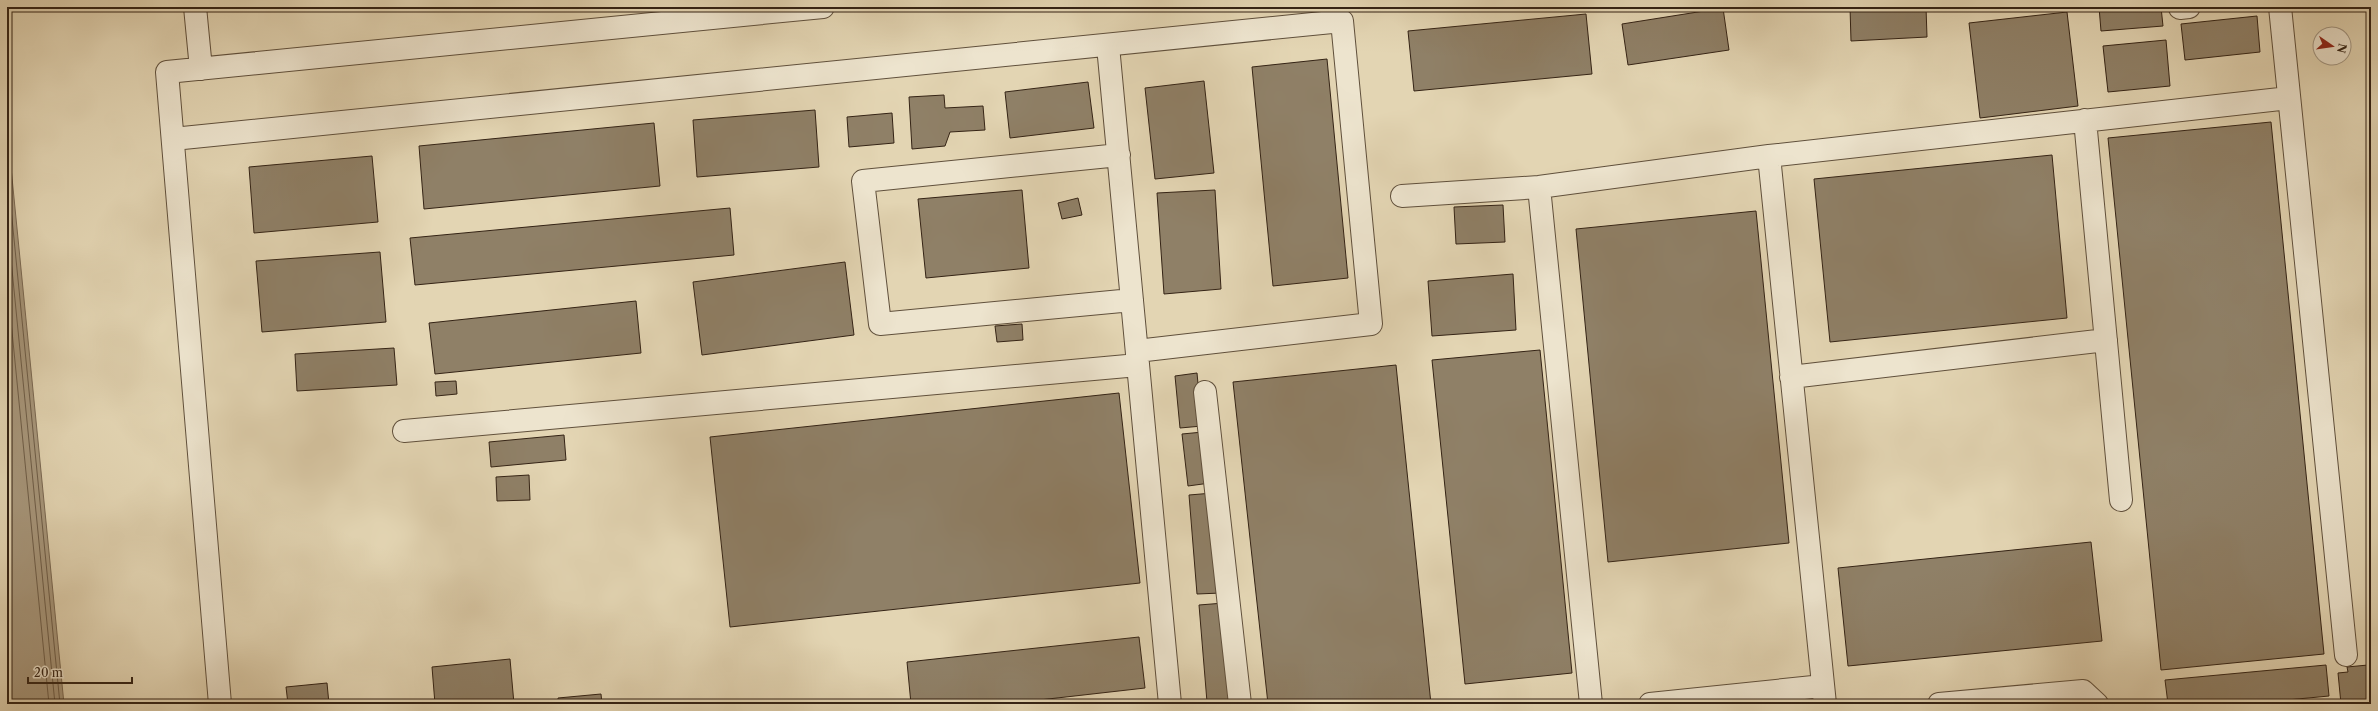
<svg xmlns="http://www.w3.org/2000/svg" width="2378" height="711" viewBox="0 0 2378 711" font-family="'Libre Caslon Text',serif">
<rect width="100%" height="100%" fill="#e3d5b3"/>
<filter id="stains"><feTurbulence type="fractalNoise" baseFrequency=".005" numOctaves="4"/><feColorMatrix values="0 0 0 0 .2 0 0 0 0 .09 0 0 0 0 .02 0 0 0 .5 -.17"/></filter>
<radialGradient id="worn" r=".72"><stop offset=".6" stop-color="#630" stop-opacity="0"/><stop offset="1" stop-color="#630" stop-opacity=".3"/></radialGradient>
<!-- water -->
<path fill="#a8987d" stroke="#7a6953" d="M7,127l57,577h-57z"/>
<g fill="none" stroke-linecap="round" stroke-linejoin="round">
<!-- shore -->
<path stroke="#6e5e49" stroke-width="1" d="M7,168l53,536
M7,219l48,485
M7,281l42,423"/>
</g>
<!-- building -->
<path fill="#8f8067" stroke="#342315" d="M1850,7h76l1,30 -76,4z
M2099,7h62l2,19 -62,5z
M1723,8l6,42 -101,15 -6,-41z
M2067,12l11,94 -98,12 -11,-95z
M1586,14l6,60 -178,17 -6,-60z
M2257,16l3,36 -75,8 -4,-36z
M2166,40l4,46 -62,6 -5,-46z
M1327,59l21,219 -75,8 -21,-219z
M1204,81l10,92 -59,6 -10,-91z
M1088,82l6,46 -84,10 -5,-46z
M944,95l1,13 38,-2 2,24 -35,2 -5,14 -33,3 -3,-52z
M815,110l4,57 -122,10 -4,-57z
M892,113l2,30 -45,4 -2,-30z
M2271,122l53,532 -163,16 -53,-532z
M654,123l6,63 -236,23 -5,-63z
M2052,155l15,163 -237,24 -16,-163z
M372,156l6,66 -124,11 -5,-66z
M1022,190l7,78 -103,10 -8,-79z
M1215,190l6,99 -57,5 -7,-101z
M1078,198l4,17 -20,4 -4,-16z
M1503,205l2,37 -49,2 -2,-37z
M730,208l4,47 -319,30 -5,-47z
M1756,211l33,332 -181,19 -32,-333z
M380,252l6,70 -124,10 -6,-71z
M845,262l9,73 -152,20 -9,-73z
M1513,274l3,56 -84,6 -4,-55z
M636,301l5,52 -206,21 -6,-51z
M1022,324l1,16 -26,2 -2,-16z
M394,348l3,37 -100,6 -2,-37z
M1540,350l32,323 -107,11 -33,-324z
M1396,365l35,339h-163l-35,-322z
M1197,373l5,53 -22,2 -5,-52z
M456,381l1,13 -21,2 -1,-14z
M1119,393l21,190 -410,44 -20,-190z
M1203,432l7,51 -22,3 -6,-52z
M564,435l2,25 -75,7 -2,-25z
M529,475l1,25 -33,1 -1,-24z
M1213,493l8,100 -24,1 -8,-99z
M2091,542l11,99 -254,25 -10,-98z
M1224,603l7,97 -24,2 -8,-97z
M1139,637l6,51 -141,16h-93l-4,-42z
M510,659l4,45h-79l-3,-37z
M2326,665l3,31 -84,8h-77l-3,-24z
M2368,665l3,39h-30l-3,-31 10,-1 -1,-5z
M327,683l2,21h-41l-2,-17z
M601,694l1,10h-44v-6z"/>
<g fill="none" stroke-linecap="round" stroke-linejoin="round">
<defs>
<path id="minor" d="M195,7l6,62
M2280,7l66,648
M2180,8l9,-1
M1108,46l62,658
M2085,120l36,380
M173,139l1169,-118 29,303 -234,27
M1119,155l-256,26 17,143 252,-24
M1769,156l56,548
M1539,187l52,517
M1402,196l137,-9 230,-31 520,-58
M1791,377l315,-37
M1205,392l35,312
M404,431l734,-66
M220,704l-53,-632 656,-65
M1650,704l173,-18
M1939,704l144,-13 14,13"/>
</defs>
<!-- minor casing -->
<use href="#minor" stroke="#60503c" stroke-width="24"/>
<!-- minor -->
<use href="#minor" stroke="#ede4ce" stroke-width="22"/>
</g>
<!-- margin -->
<rect width="2378" height="711" fill="none" stroke="#e3d5b3" stroke-width="24"/>
<rect x="8" y="8" width="2362" height="695" fill="none" stroke="#342315" stroke-width="2"/>
<rect x="12" y="12" width="2354" height="687" fill="none" stroke="#342315"/>
<!-- north arrow -->
<g transform="translate(2332 46) rotate(103)"><circle r="19" fill="#ede4ce" stroke="#a39784"/>
<path d="M0-3L7 15L0 10L-7 15Z" fill="#8f2418"/>
<text y="-6" font-size="11" font-weight="bold" text-anchor="middle" fill="#342315">N</text>
</g>
<!-- scale -->
<path d="M28 677v6h104v-6" fill="none" stroke="#342315" stroke-width="2"/>
<text x="34" y="677" font-size="12" fill="#342315" stroke="#ede4ce" stroke-width="3" paint-order="stroke">20 m</text>
<rect width="100%" height="100%" filter="url(#stains)"/>
<rect width="100%" height="100%" fill="url(#worn)"/>
</svg>
